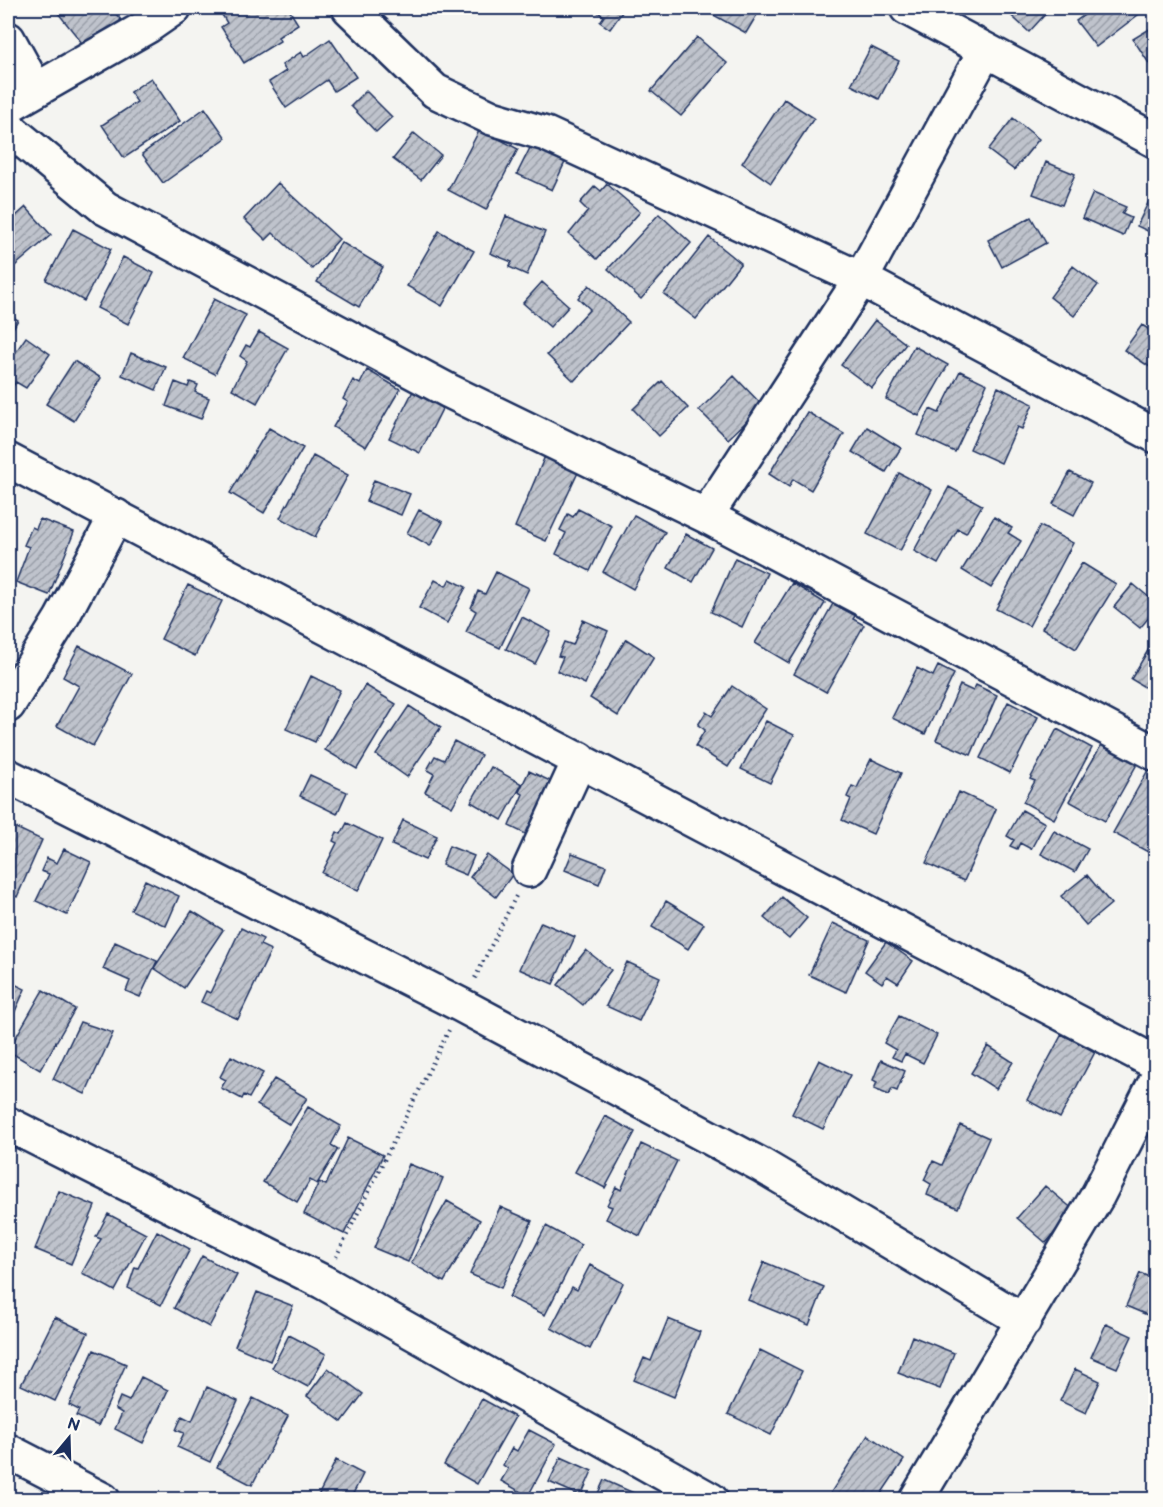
<svg xmlns="http://www.w3.org/2000/svg" width="1163" height="1507" viewBox="0 0 1163 1507" font-family="'Balsamiq Sans',sans-serif">
<defs>
<pattern id="building-hatch" width="6" height="6" patternUnits="userSpaceOnUse" patternTransform="scale(1.5)"><rect width="6" height="6" fill="#bfc3cc"/><path d="M-1 1l2-2M0 6l6-6M5 7l2-2" fill="none" stroke="#9a9fa9"/></pattern>
</defs>
<rect width="100%" height="100%" fill="#f4f4f1"/>
<filter id="ink" filterUnits="userSpaceOnUse"><feTurbulence type="fractalNoise" baseFrequency=".0167" numOctaves="2"/><feDisplacementMap in="SourceGraphic" scale="12" xChannelSelector="R" yChannelSelector="G"/><feConvolveMatrix kernelMatrix="1 2 1 2 8 2 1 2 1" color-interpolation-filters="sRGB"/></filter>
<g filter="url(#ink)">
<!-- building -->
<path fill="url(#building-hatch)" stroke="#1b2f5e" stroke-width="1.5" d="M65,8h46l10,12 -35,28 -28,-35z
M229,8h10l3,4 8,-4h38l10,16 -20,13 2,4 -36,22 -23,-36 6,-4 -6,-10z
M591,8h34l-15,21 -10,-7 4,-6z
M713,8h48l-15,25 -36,-20z
M1003,8h48l-22,24z
M1094,8h-1h54l-51,39 -20,-26z
M1156,25v45l-2,1 -21,-32z
M697,37l30,26 -46,53 -30,-25z
M330,39l26,38 -22,14 -7,-11 -41,28 -17,-26 17,-11 -4,-6 19,-13 3,5z
M871,47l28,14 -20,38 -28,-14z
M151,78l29,43 -56,37 -22,-33 35,-23 -7,-10z
M366,91l26,26 -16,15 -25,-26z
M784,99l30,19 -43,65 -29,-20z
M205,108l21,30 -63,45 -21,-29z
M1013,118l26,21 -25,31 -26,-20z
M480,129l38,20 -32,61 -38,-20z
M414,133l27,22 -20,25 -28,-21z
M532,144l34,16 -14,30 -35,-16z
M1046,162l29,12 -13,31 -29,-11z
M278,183l61,56 -27,30 -39,-36 -7,7 -22,-21z
M607,184l33,28 -43,47 -28,-25 19,-23 -8,-8 15,-17 6,5z
M1156,186v49l-19,-9z
M1093,193l33,14 -4,7 9,4 -8,18 -41,-18z
M26,207l25,28 -42,36 -1,-48z
M659,214l32,29 -50,56 -33,-30z
M506,216l39,16 -18,43 -18,-8 3,-5 -22,-9z
M1031,217l15,26 -44,24 -14,-27z
M73,229l38,20 -27,52 -38,-21z
M439,231l35,20 -32,55 -35,-20z
M709,237l32,26 -45,56 -32,-25z
M341,242l42,25 -24,40 -42,-25z
M123,257l31,16 -26,51 -31,-16z
M1073,266l25,19 -24,31 -24,-19z
M542,282l27,24 -19,21 -27,-24z
M589,285l40,37 -55,59 -27,-26 43,-46 -12,-11z
M214,299l32,16 -31,59 -32,-16z
M8,314l10,6 -10,16z
M875,320l31,24 -34,44 -31,-23z
M1142,325l14,9v37l-32,-21z
M259,332l29,16 -31,55 -25,-14 15,-28 -7,-5 6,-11 4,2z
M26,337l24,17 -24,34 -10,-6 -6,8 -2,-2v-25z
M914,346l34,19 -29,51 -33,-17z
M131,353l35,14 -10,23 -34,-15z
M74,361l27,17 -27,43 -28,-17z
M367,370l33,19 -34,58 -33,-20 15,-25 -5,-3 10,-19 7,4z
M960,371l27,13 -32,68 -37,-17 12,-26 9,4z
M734,376l29,30 -35,33 -29,-29z
M662,381l26,27 -29,28 -26,-27z
M175,382l13,5 2,-5 8,3 -3,7 14,6 -8,21 -35,-13z
M998,387l35,17 -11,25 -5,-2 -16,36 -31,-14z
M413,391l30,16 -23,46 -31,-15z
M807,412l37,22 -33,56 -18,-11 -4,8 -20,-13z
M867,427l34,21 -15,24 -34,-20z
M269,428l34,20 -39,65 -34,-20z
M548,449l34,15 -36,77 -31,-14z
M313,456l35,19 -33,62 -35,-19z
M1070,472l21,11 -17,32 -21,-11z
M899,473l33,17 -32,61 -33,-17z
M374,480l36,14 -9,21 -35,-14z
M949,487l33,18 -16,28 -8,-4 -20,35 -24,-13z
M578,509l34,17 -22,45 -34,-17 10,-21 -6,-3 8,-16 5,3z
M419,510l24,12 -13,24 -23,-13z
M634,515l31,17 -32,57 -30,-17z
M994,517l18,11 -4,5 13,8 -30,47 -29,-18z
M40,519l34,13 -25,63 -33,-13 13,-35 -5,-2 8,-18 4,2z
M1040,526l33,17 -44,83 -33,-17z
M686,534l26,14 -19,34 -25,-14z
M735,558l32,15 -25,54 -31,-15z
M1082,563l34,21 -40,65 -34,-21z
M496,572l33,16 -29,60 -34,-16 10,-21 -5,-3 7,-17 7,3z
M450,579l16,8 -19,36 -28,-15 16,-28 11,6z
M792,583l33,20 -36,60 -34,-20z
M1133,584l23,19v6l-16,19 -26,-21z
M188,585l34,16 -27,55 -34,-17z
M835,600l22,13 -4,6 11,6 -38,67 -32,-18z
M522,617l29,15 -16,32 -29,-15z
M583,620l25,11 -23,53 -28,-13 6,-14 -5,-1 6,-14 9,3z
M1156,637v57l-25,-15z
M626,639l28,18 -36,59 -28,-18z
M79,646l53,28 -39,72 -36,-20 22,-40 -16,-9z
M938,666l16,8 -29,60 -33,-16 25,-50 16,8z
M311,676l29,14 -25,52 -29,-13z
M365,685l31,19 -39,65 -32,-19z
M960,685l13,6 3,-6 21,10 -26,60 -35,-15z
M732,686l34,23 -38,58 -33,-21 10,-16 -7,-5 8,-13 6,4z
M1008,702l30,15 -28,56 -30,-15z
M409,706l32,21 -34,50 -31,-22z
M766,721l28,14 -24,48 -29,-14z
M1057,729l35,19 -38,71 -31,-17 12,-21 -5,-2z
M1106,737l35,20 -36,64 -36,-20z
M454,741l27,14 -29,52 -27,-15 9,-18 -7,-4 8,-14 9,4z
M871,759l30,14 -28,61 -31,-14 9,-21 -4,-2 5,-11 5,2z
M491,767l31,17 -20,36 -31,-18z
M1148,770l8,5v64l-8,13 -35,-19z
M529,771l36,17 -25,53 -31,-15 14,-32 -4,-2z
M310,775l37,17 -10,22 -37,-18z
M959,792l37,17 -32,72 -38,-18z
M1022,810l23,13 -14,26 -11,-6 -3,6 -7,-3 4,-6 -7,-4z
M403,820l34,16 -12,24 -33,-15z
M347,823l35,17 -24,51 -36,-18 15,-30 -4,-2 4,-9 4,2z
M12,826l30,14 -25,57 -9,-5v-57z
M1054,831l34,18 -13,23 -34,-18z
M449,846l25,10 -8,19 -24,-10z
M64,849l27,13 -24,53 -31,-14 13,-27 -8,-3 6,-13 10,5z
M572,853l34,13 -7,18 -34,-14z
M487,855l26,19 -17,23 -26,-20z
M1087,875l24,29 -25,21 -25,-29z
M145,880l34,16 -13,30 -35,-16z
M782,897l25,21 -18,21 -25,-21z
M666,901l38,23 -16,25 -36,-22z
M192,911l31,19 -39,58 -30,-20z
M541,922l34,15 -22,47 -34,-15z
M833,923l36,17 -23,52 -37,-17z
M241,928l22,11 -3,6 11,5 -33,69 -37,-17 5,-11 4,2z
M115,942l42,19 -17,36 -14,-6 4,-10 -27,-12z
M886,942l27,19 -15,22 -11,-7 -5,7 -17,-12z
M586,950l25,20 -28,35 -25,-20z
M627,962l33,15 -21,44 -33,-15z
M8,981l17,8 -17,38z
M43,990l32,19 -35,61 -32,-19z
M899,1016l38,19 -14,28 -18,-9 -4,7 -9,-4 4,-7 -12,-7z
M80,1022l33,11 -28,61 -32,-15z
M1062,1034l33,18 -35,66 -33,-18z
M988,1046l25,16 -17,27 -25,-16z
M231,1056l32,17 -14,25 -5,-3 -2,4 -21,-11 5,-8 -6,-3z
M819,1060l31,15 -27,54 -31,-15z
M881,1060l24,11 -8,20 -5,-2 -3,6 -15,-6 3,-7 -4,-2z
M274,1079l33,19 -17,27 -33,-20z
M308,1107l33,19 -10,19 7,4 -21,35 -7,-4 -13,22 -34,-20z
M605,1116l30,16 -30,56 -30,-16z
M960,1125l29,13 -31,70 -31,-13 4,-11 -7,-4 9,-19 9,4z
M348,1138l35,17 -39,79 -40,-20 15,-32 7,3z
M641,1144l36,17 -37,75 -34,-17 6,-12 -5,-2 9,-18 5,3z
M409,1164l34,14 -35,84 -34,-14z
M1045,1186l29,24 -28,33 -29,-25z
M59,1191l36,15 -24,58 -36,-15z
M447,1201l33,19 -36,62 -33,-19z
M500,1207l32,14 -31,67 -31,-14z
M108,1214l38,20 -31,57 -33,-18 19,-34 -5,-2z
M546,1226l35,19 -36,70 -36,-18z
M157,1231l33,18 -29,56 -33,-17 7,-21 3,1z
M202,1256l35,19 -28,52 -35,-19z
M764,1262l60,25 -15,38 -61,-25z
M590,1265l33,18 -33,66 -39,-21 21,-41 5,3z
M1140,1273l16,7v29l-4,8 -26,-11z
M257,1292l36,14 -23,55 -35,-15z
M55,1317l33,16 -33,68 -34,-16z
M668,1319l32,13 -26,65 -40,-17 10,-22 7,3z
M1106,1324l26,12 -15,32 -26,-11z
M289,1335l37,19 -18,33 -36,-19z
M912,1336l42,17 -14,36 -42,-16z
M94,1350l32,14 -28,62 -22,-10 3,-6 -10,-5z
M760,1350l42,21 -31,64 -43,-21z
M328,1368l35,26 -21,28 -35,-26z
M1075,1369l25,12 -14,32 -26,-12z
M141,1377l27,13 -25,53 -28,-14 7,-16 -7,-4 5,-12 9,4z
M207,1387l31,14 -28,61 -33,-15 7,-14 -8,-3 6,-14 10,5z
M253,1398l35,18 -36,69 -35,-18z
M482,1399l33,18 -38,67 -33,-19z
M529,1430l27,14 -28,52 -27,-15 7,-12 -5,-4 9,-17 5,3z
M868,1435l36,25 -27,40h-51z
M561,1457l31,14 -11,25 -32,-14z
M336,1460l27,14 -10,20 4,3 -1,3h-40z
M604,1480l32,14 -2,6h-39z"/>
<g fill="none" stroke-linecap="round" stroke-linejoin="round">
<defs>
<path id="minor" d="M349,8l86,83 57,27 54,16 315,145 295,157
M907,8l249,133
M8,39l28,51
M8,106l140,-80 26,-18
M8,128l97,80 344,183 257,125 450,238
M8,460c383,198 764,404 1148,603
M706,516l155,-237 124,-228
M8,705l53,-86 55,-103
M8,776l453,229 300,160 263,156
M529,870l51,-111
M8,1124l315,158 388,218
M8,1451l95,49
M916,1500l182,-305 58,-114"/>
</defs>
<!-- minor casing -->
<use href="#minor" stroke="#1b2f5e" stroke-width="38"/>
<!-- path -->
<path stroke="#1b2f5e" stroke-width="4" stroke-dasharray="1.5 4.5" stroke-linecap="butt" d="M475,978l41,-82
M336,1257l113,-227"/>
<!-- minor -->
<use href="#minor" stroke="#fdfcf7" stroke-width="33"/>
</g>
</g>
<!-- margin -->
<rect width="1163" height="1507" fill="none" stroke="#fdfcf7" stroke-width="30"/>
<rect x="15" y="15" width="1133" height="1477" fill="none" stroke="#1b2f5e" stroke-width="2" filter="url(#ink)"/>
<!-- north arrow -->
<g transform="translate(69 1438) rotate(19)" stroke="#fdfcf7" stroke-width="4.5" paint-order="stroke">
<path d="M0-4.5L10 22L0 15L-10 22Z" fill="#1b2f5e"/>
<text y="-9" font-size="16" font-weight="bold" text-anchor="middle" fill="#1b2f5e">N</text>
</g>
</svg>
